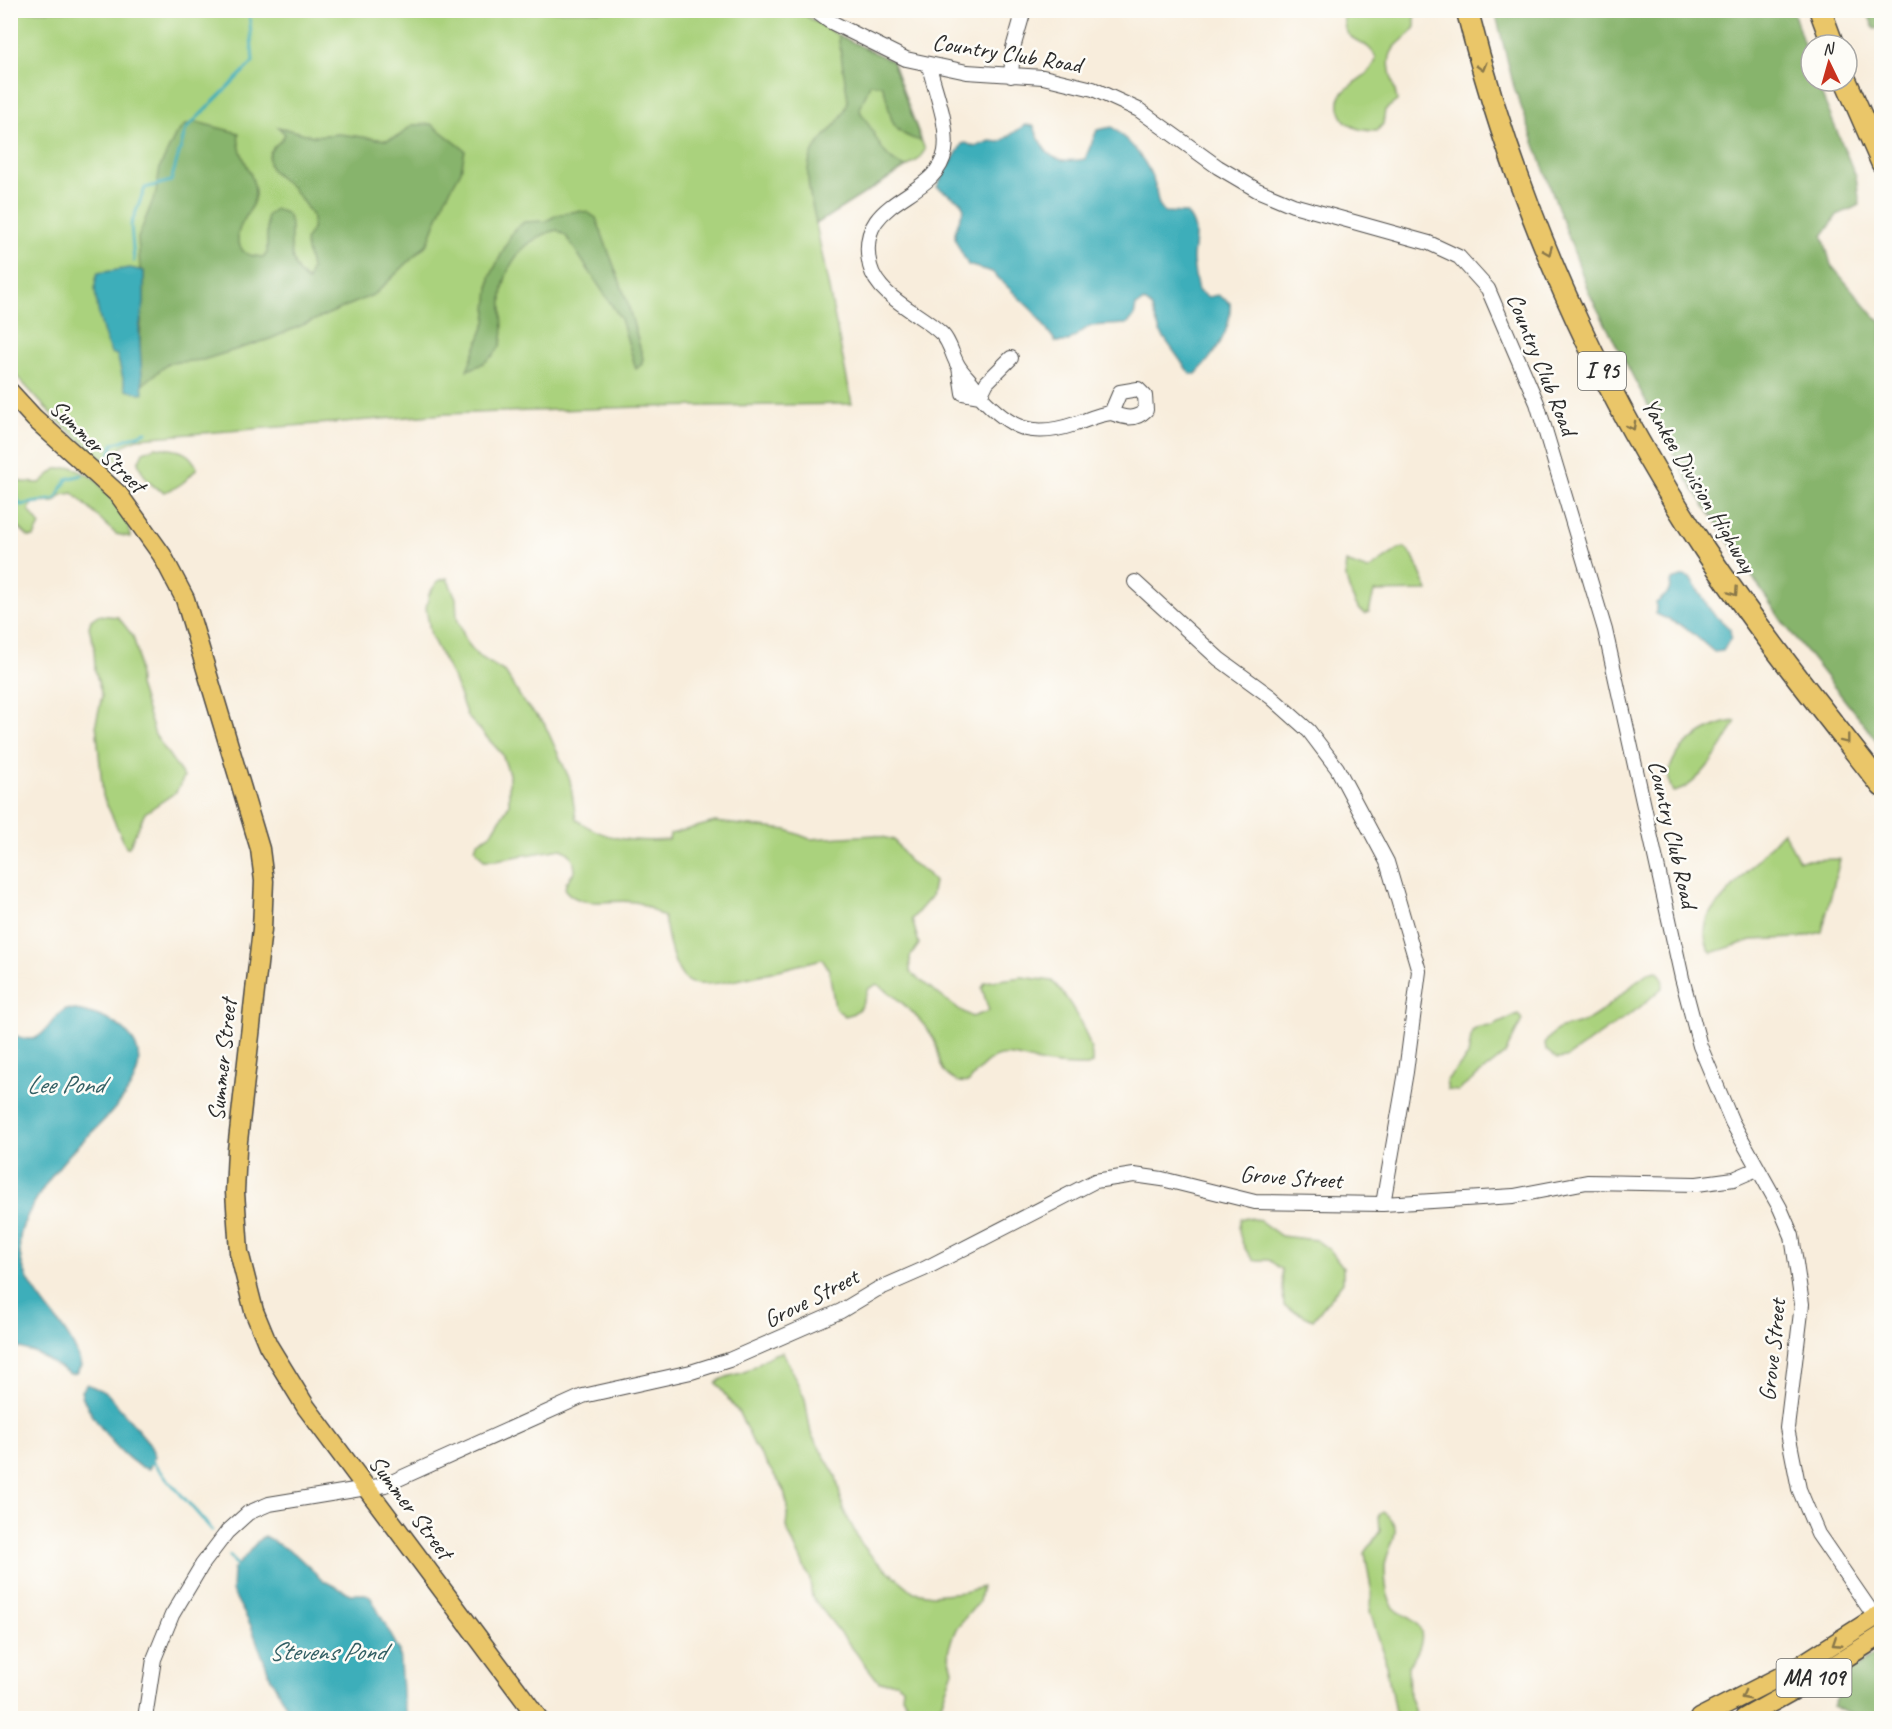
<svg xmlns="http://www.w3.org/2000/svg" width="1892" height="1729" viewBox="0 0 1892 1729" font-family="Caveat,sans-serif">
<rect width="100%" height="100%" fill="#fdfcf7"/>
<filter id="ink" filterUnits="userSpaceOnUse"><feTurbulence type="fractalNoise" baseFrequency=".0167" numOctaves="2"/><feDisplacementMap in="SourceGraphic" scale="12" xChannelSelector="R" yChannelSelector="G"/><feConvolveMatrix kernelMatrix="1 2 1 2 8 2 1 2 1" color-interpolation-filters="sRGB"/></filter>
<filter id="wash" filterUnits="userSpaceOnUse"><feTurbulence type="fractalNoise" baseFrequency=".008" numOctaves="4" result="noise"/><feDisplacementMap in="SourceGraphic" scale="24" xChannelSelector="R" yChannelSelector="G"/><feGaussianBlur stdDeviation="1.35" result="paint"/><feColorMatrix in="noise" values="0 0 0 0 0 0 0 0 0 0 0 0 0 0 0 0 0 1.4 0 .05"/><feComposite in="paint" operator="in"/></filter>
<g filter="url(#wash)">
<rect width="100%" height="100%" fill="#f8eddc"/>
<!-- green -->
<path fill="#aad27d" stroke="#6a7e54" stroke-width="1.5" d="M10,11h788l48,29 46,21 33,89 -7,10 -102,64 36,180 -212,3 -194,7 -307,24 -17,8 -7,25 -59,-52 -45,-49z
M1344,11h71v16c-5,8 -14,13 -20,20 -13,15 0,36 2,54l-12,9 -2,14 -6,7c-12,0 -27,-2 -34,-13 -19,-33 30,-35 33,-60 -9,-23 -36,-10 -32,-47z
M156,447c20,3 33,2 41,21 -10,12 -18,20 -33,24 -14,-6 -20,-15 -26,-29l5,-11z
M72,467l22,11 33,39 3,20 -14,-3 -43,-41 -11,2 -7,7 -23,1 -3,7 11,15 -6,12h-5l-18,-17 -1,-45 12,7 18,1 16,-14z
M1405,548l8,8 15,35 -54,1 -5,20 -5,2c-12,-10 -21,-38 -18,-52l22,8 31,-21z
M447,578l9,20 1,20 9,23 11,14 28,17 19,31 20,20 26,57 6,39c28,22 59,23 93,21l1,-6 45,-12 72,8 23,9 65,-4 19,5 15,21 19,13 6,8 -3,15 -19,22 7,25 -9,13v15l45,35 17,10 17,-6 -7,-23 3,-6 37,-5 30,4c16,15 42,59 40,82l-4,3c-13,0 -26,0 -38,-2 -41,-6 -50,-23 -81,18 -9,2 -15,-1 -22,-7 -9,-9 -7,-23 -13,-35 -11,-21 -37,-43 -57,-56l-9,5c-5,14 -7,24 -23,27l-10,-8 -6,-38 -7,-11c-23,5 -119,35 -135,22 -15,-12 -19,-45 -23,-64 -8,-4 -16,-11 -25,-14 -19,-7 -56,9 -74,-13l1,-7 9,-12c-1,-12 -3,-18 -14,-22l-65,11h-12l-9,-11 2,-6 15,-10 17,-28v-31l-7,-20 -35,-38 -13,-36 -23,-44 -5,-28 3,-14 9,-13z
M98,615l20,2 15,19 5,18 1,31 16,50 29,42 -8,15 -31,21 -16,34h-3l-23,-51 -7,-73 6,-27 -7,-26 -1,-23 -5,-20 2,-7z
M1736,721c-11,22 -37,67 -63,71 -19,-35 34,-69 63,-71z
M1783,831l16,29 41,-1 -18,73 -23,6 -47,2 -40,13c-10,-10 -8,-28 -2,-40z
M1657,971l5,6 1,10 -24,21 -73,50 -9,1 -11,-9 -1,-7c15,-21 18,-13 38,-21 20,-8 46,-35 64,-49z
M1518,1014l4,6 -17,34 -47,37 -10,-1 -2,-9 22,-25 4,-25 7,-4 14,-1z
M1247,1217l13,4 21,15 35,4 15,11 12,16v15l-30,38 -29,-14 -2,-36 -13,-10h-16c-9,-11 -18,-28 -12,-41z
M783,1352l22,47 6,35 25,42 7,33 18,34 13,16 40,33 18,3 32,-3 18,-5 -3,15 -22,25 -5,11 -4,14 5,18 -13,37 -32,-1 -6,-10 1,-9 -7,-5h-17l-67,-85 -2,-17 -24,-53 2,-20 -5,-19 -28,-41 -16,-34 -23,-30c9,-9 22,-7 32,-13 13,-7 20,-16 35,-18z
M1383,1512c25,18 4,32 2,54 0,10 1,28 6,37 5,10 14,11 22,17 17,13 5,34 -5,46l1,29 8,23h-21l-12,-64 -14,-42 2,-18 -7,-41 15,-22 -1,-16z"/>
<!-- forest -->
<path fill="#87b46c" stroke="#59704c" stroke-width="1.5" d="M1495,11h298l18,56v14h5l40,96 4,28 -23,10 -14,21 8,29 44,52 6,3v426l-99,-125 -94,-140 -99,-188 -75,-206z
M1867,11h14v17l-7,1z
M838,35l54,26 29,80c-39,-10 -27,-30 -39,-56l-12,-1 -10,25 1,4c16,20 18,45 45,54l-90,57c-3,-18 -11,-42 -7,-61 5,-25 35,-38 39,-63z
M196,122l43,11c-4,20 17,40 16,62 -1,18 -24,32 -15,51 4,10 14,10 23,11l4,-4v-37l8,-7 11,4c13,11 -7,49 22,68l3,-13 -6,-27 7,-11 1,-12c-6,-11 -14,-22 -22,-31 -9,-10 -28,-16 -21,-34 3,-8 12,-11 15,-19l-7,-7 35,9 26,-2 47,6 13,-4 13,-11 19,-1 34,26 -4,21 -16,28 -17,44 -53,51 -105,45 -67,21 -34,3 -28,23c-5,-39 3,-77 3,-115l-4,-2 -2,-31 18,-46 4,-25 16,-33 9,-9z
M577,211l10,1 9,6 31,83 16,57 -1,6 -6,5 -15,-50 -55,-83 -9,-6c-38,10 -57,41 -55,80 0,11 3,25 -2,36 -6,12 -21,21 -33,24l19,-48 4,-45 23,-46 11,-9 22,-1 11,-6z
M1881,1651v67h-20l-29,-11 15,-34z"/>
<!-- water -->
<path fill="#3eaeba" stroke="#346c72" stroke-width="1.5" d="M1025,125l9,1c10,29 19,39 51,33l12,-29 15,-3c19,15 36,35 43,58 3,11 1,19 9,27l22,1c14,15 8,27 7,45 0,10 3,22 5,33l10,6 10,-2 12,8c2,28 -15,51 -34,71h-6l-30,-42 -9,-25 -7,-6 -8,5 -2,11 -7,7 -37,2 -23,16h-11l-22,-30 -42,-40 -24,-7c-15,-29 -18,-26 -4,-56l-3,-7 -24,-15c6,-15 17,-28 25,-43l4,-1 9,4 15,-6 10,1z
M130,268l14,3v32l-5,26 4,65 -17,-4 -9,-35 -6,-2c-7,-16 -22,-65 -13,-80z
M1684,576l6,2 21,33 19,18 1,8 -8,14 -9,1 -29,-25 -29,-13v-11l12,-10 4,-13z
M66,1009c19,1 45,9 59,22 45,43 -32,96 -57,125 -16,18 -45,58 -48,82 -6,53 50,80 61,128l-5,7 -6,1 -34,-21 -26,-8 1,-312c34,20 36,-15 55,-24z
M87,1384l20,9 42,50 6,13 -6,13c-21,-1 -64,-57 -68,-78z
M264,1536l30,17 30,28 26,13h16l5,4 28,52 4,53 5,15h-97l-3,-8 -20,-1 -17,-30 -20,-53 -19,-35 1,-22c13,-10 20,-26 31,-33z"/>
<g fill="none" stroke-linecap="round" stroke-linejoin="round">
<!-- stream -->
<path stroke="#3eaeba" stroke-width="3" d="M134,261l-3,-36 14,-37 26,-7 15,-52 67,-67 -4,-52
M108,461l5,-17 33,-12
M10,481l10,24 36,-6 11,-20 15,-4
M150,1459l62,71
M230,1556l9,12"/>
</g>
</g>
<g filter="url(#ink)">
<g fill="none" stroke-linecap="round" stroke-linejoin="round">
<defs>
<path id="minor" d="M814,10l15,11 77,38 61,13 76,5 50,12 46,21 79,57 39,23 36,15 136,38 30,14 29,32 49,114 68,227 77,348 18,68 32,76 48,86 12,28 10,68 -15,124 12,61 19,45 57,83
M929,66c6,25 20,58 16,85 -8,50 -92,45 -75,115 8,32 51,47 72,68 9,9 10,23 17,33 7,11 16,16 21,29l-17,-3 -4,-26
M1011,76l2,-28 11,-38
M1011,358l-24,24 -7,14c30,32 51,43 95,28 12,-4 24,-10 36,-11l9,-21 18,-3 7,7 1,14c-11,11 -21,8 -35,3
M1135,582l84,77 52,38 38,34 28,37 50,94 32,109 -13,101 -23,132
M145,1718l9,-59 18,-44 30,-50 25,-33 21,-19 21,-9 116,-19 198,-89 108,-24 38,-12 112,-49 35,-21 48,-21 171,-88 39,-6 28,4 93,23 128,2 131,-8 73,-14 110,2 37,-5 23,-10"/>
<path id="major" d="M10,392l24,26 85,77 43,60 23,44 75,250 4,32 -2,48 -25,221 -2,42 4,60 15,59 14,34 38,62 232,311
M1699,1718l92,-47 91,-58
M1744,1718l52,-29 86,-54"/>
<path id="highway" d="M1467,10c48,191 130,377 238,540 55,82 116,158 177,236
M1820,10l13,35
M1846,81l36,82"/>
</defs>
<!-- minor casing -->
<use href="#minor" stroke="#4a4846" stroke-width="16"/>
<!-- major casing -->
<use href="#major" stroke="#4a4846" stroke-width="21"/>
<!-- highway casing -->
<use href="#highway" stroke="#4a4846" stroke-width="24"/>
<!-- minor -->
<use href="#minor" stroke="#fff" stroke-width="14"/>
<!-- major -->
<use href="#major" stroke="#eac669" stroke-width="18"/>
<!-- highway -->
<use href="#highway" stroke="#eac669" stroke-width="21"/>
</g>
<!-- one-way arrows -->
<defs><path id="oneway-chevron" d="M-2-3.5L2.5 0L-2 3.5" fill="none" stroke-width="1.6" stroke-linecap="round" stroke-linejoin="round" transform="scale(1.5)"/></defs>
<g stroke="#8a784a">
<use href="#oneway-chevron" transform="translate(1482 67) rotate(74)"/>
<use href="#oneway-chevron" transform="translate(1548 251) rotate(68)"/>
<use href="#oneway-chevron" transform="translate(1632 426) rotate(61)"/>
<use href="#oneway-chevron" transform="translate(1734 592) rotate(56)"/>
<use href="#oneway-chevron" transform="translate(1846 740) rotate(52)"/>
<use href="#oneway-chevron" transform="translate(1836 1643) rotate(147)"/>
<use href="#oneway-chevron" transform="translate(1745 1696) rotate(152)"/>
</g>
</g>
<g text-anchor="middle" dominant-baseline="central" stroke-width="5" stroke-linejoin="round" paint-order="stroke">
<!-- shield labels -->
<g fill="#fdfcf7" stroke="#6a6a68" stroke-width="1.5">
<rect x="1578" y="352" width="48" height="38" rx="4.5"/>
<rect x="1776.5" y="1659" width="75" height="38" rx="4.5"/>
</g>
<g font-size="22" font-weight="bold" fill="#2b2b2b">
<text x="1602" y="371">I 95</text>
<text x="1814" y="1678">MA 109</text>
</g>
<!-- street labels -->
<g font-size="24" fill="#2b2b2b" stroke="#fdfcf7">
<text transform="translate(1007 53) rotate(9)">Country Club Road</text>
<text transform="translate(1542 364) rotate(68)">Country Club Road</text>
<text transform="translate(98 446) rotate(44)">Summer Street</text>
<text transform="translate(1699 485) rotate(59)">Yankee Division Highway</text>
<text transform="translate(1673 834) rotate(77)">Country Club Road</text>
<text transform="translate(222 1060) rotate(-84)">Summer Street</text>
<text transform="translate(1291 1177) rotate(4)">Grove Street</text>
<text transform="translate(811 1298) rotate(-27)">Grove Street</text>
<text transform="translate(1772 1350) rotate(-84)">Grove Street</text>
<text transform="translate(411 1507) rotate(53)">Summer Street</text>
</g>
<!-- water labels -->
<g font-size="26" font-style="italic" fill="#335f64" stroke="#fdfcf7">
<text x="65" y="1084">Lee Pond</text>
<text x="327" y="1651">Stevens Pond</text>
</g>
</g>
<!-- margin -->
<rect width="1892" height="1729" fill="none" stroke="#fdfcf7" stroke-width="36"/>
<!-- north arrow -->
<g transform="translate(1829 63) rotate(355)"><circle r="28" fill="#fdfcf7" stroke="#a9a8a5" stroke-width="1.5"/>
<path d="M0-4.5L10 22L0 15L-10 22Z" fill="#c8321e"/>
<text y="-9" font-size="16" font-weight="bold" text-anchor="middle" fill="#2b2b2b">N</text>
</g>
</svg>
